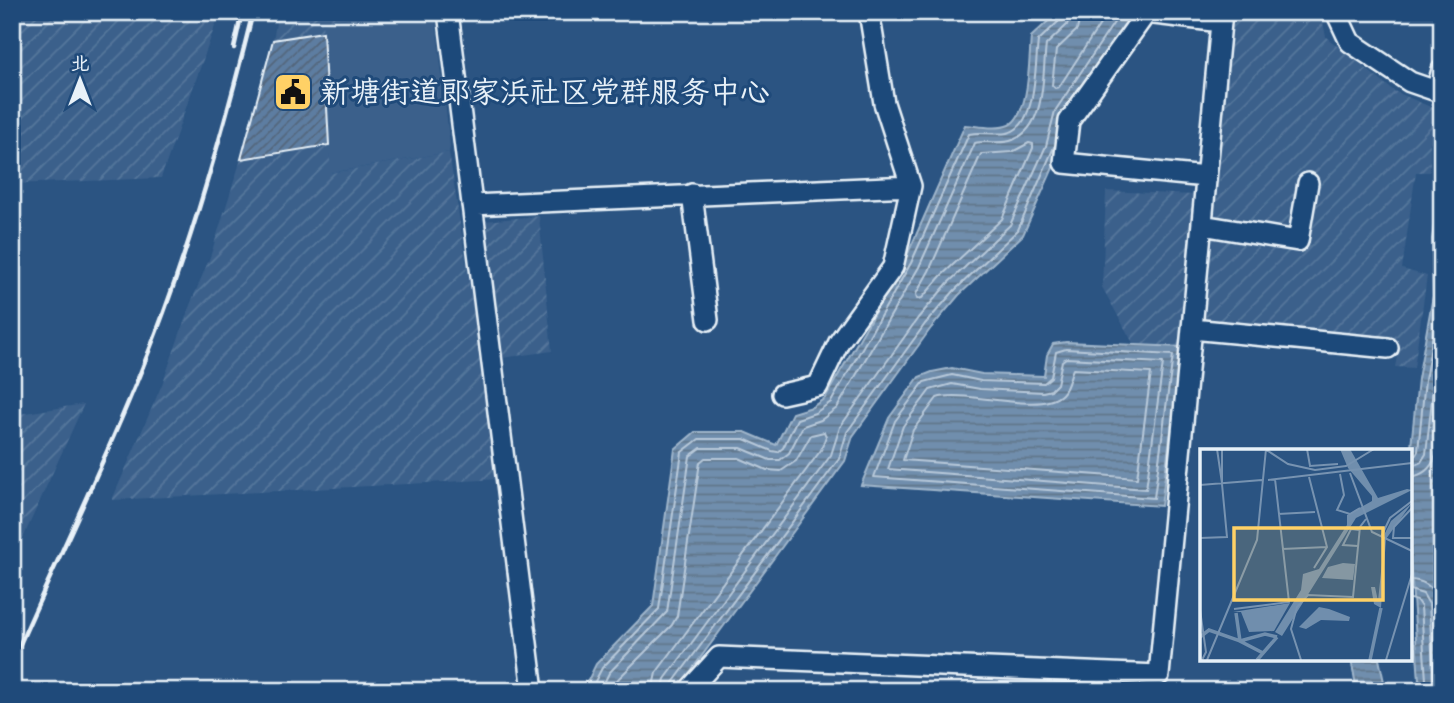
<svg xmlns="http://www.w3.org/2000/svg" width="1454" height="703" viewBox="0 0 1454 703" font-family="Caveat,'LXGW WenKai TC',sans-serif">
<defs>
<pattern id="industrial-furrows" width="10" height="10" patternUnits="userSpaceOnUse" patternTransform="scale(1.75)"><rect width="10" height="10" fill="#3a608b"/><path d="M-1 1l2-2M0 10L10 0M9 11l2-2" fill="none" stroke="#56779c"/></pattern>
<pattern id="water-rules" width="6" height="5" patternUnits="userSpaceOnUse" patternTransform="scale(1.75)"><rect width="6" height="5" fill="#708ead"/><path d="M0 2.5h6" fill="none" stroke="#61768a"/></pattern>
<pattern id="building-hatch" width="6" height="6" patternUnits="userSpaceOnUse" patternTransform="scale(1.75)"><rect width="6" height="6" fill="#5d7da1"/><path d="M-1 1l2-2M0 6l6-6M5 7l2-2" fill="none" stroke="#53657a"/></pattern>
</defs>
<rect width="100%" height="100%" fill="#2b5482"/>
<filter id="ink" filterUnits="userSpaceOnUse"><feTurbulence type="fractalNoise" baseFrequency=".0143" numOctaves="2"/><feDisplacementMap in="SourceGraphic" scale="14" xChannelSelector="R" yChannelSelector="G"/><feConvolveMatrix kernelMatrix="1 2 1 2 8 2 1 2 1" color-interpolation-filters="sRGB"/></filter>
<g filter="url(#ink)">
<!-- built -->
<path fill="#3a608b" d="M378,12h57l15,134 -1,6 -119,21 -8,-150z"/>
<!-- industrial -->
<path fill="url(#industrial-furrows)" d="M12,12h208l-59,166 -149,6z
M278,12h100l-56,10 1,10 -50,8z
M1229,12h92l5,25 68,54 48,21v21l-12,10v29h-14l-14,97 25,7 -13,92 -19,-1 4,-20 -57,-3 -141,-21 12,-87 89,14 -91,-29z
M329,145l2,28 118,-21 51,327 -388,21 51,-118 27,-77 20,-48 31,-98z
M1106,191l89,4 -13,152 -48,-2 -32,-58z
M539,216l13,135 -50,7 -18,-137z
M84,404l-72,158v-147z"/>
<!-- water -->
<path fill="url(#water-rules)" stroke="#a0b6cb" stroke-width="2" d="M1058,12h82l-80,140 -37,83 -64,60 -28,33 -78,108 -8,25 -169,230h-93l13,-27 57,-58 22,-157 20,-17h50l31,13 16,-32 20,-6 13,-9 80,-138 60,-135c13,1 33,5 44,0 21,-10 20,-68 22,-88z
M1442,173v518h-26l3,-10 -9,-124v-100l8,-78 15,-83 -1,-57z
M1066,342l116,5 -21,159 -300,-21 28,-67 30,-41 13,-5 20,-4 30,6 62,2 3,-21 6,-11z
M1351,659h28l7,32h-29z"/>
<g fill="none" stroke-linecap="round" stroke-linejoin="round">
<!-- shore -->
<path stroke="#b8c9da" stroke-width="2" d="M1081,12l-4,18 -21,20 -4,35 3,3 4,-1 49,-75
M1029,143l4,1v4l-31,71 -61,57 -19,22 -5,1 -1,-5 13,-23 52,-117 31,-2z
M1066,349l107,6 -19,143 -280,-21 21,-56 29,-39 28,-7 29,6 63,2 7,-6 5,-25z
M1066,358l97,5 -17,126 -258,-20 15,-43 27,-36 22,-6 28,5 63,3 8,-2 6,-6 5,-23z
M1073,369l78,4 -14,105 -234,-18 10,-30 24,-32c29,-9 103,18 125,-4 7,-7 7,-17 11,-25z
M1410,458l5,-2 3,-5 7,-71 15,-83 -1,-58 3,-18
M1410,467l11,-5 5,-8 8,-73 8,-45
M1410,477c34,-4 29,-45 32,-71
M1410,580c31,1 30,29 32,53
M1410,590l13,4 6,10 5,76 -2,11
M1410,599l7,2 4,6 5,73 -3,11
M590,691l12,-23 57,-59 23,-157 17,-13h45l28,12 6,1 5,-4 14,-29 18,-6 16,-11 80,-139 58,-129c12,-3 25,1 38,-1 30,-5 28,-69 31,-92l22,-21 2,-8
M600,691l9,-18 58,-61 23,-156 11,-8h40l29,12h10l9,-7 14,-27 18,-6 16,-12 82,-141 56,-124c11,-3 26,2 38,-3 34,-14 29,-65 33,-95l21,-20 4,-13
M611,691l6,-11 55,-55 5,-9 23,-154 5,-4h34l28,12 14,1 15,-10 15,-26 13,-3 2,4 -5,14 -165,223 -4,18
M662,691l3,-12 166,-224 9,-28 78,-109 30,-35 62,-58 36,-79 9,-35 66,-99
M671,691l1,-7 167,-225 8,-27 78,-108 30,-34 63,-60 36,-83"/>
</g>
<!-- building -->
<path fill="url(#building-hatch)" stroke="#e8f1f8" stroke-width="2" d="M323,32l6,113 -88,14 32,-119z"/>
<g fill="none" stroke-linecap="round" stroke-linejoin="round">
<defs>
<path id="minor" d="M448,12l85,679
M1336,12l14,30 60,40 32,11
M1436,91l6,-21
M1206,177l-142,-14 5,-42 77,-108 75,9
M692,194l16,126
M472,205l439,-19
M1202,225l96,16 10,-58
M1192,329l196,19
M782,394l36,-8 21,-44 54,-75 18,-81 -27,-83 -15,-91
M688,691l31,-34 440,18 63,-663"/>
</defs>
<!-- minor casing -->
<use href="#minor" stroke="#e8f1f8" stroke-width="24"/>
<!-- minor -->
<use href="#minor" stroke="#1f4a7a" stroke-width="19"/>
<!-- rail -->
<path stroke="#e8f1f8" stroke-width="4.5" d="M234,48l8,-36
M12,662c51,-116 108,-231 152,-350 36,-98 64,-199 89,-300"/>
</g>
</g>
<!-- icons -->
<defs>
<symbol id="civic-square" viewBox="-11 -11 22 22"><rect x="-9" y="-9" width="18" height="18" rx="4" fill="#ffd166" stroke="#1f4a7a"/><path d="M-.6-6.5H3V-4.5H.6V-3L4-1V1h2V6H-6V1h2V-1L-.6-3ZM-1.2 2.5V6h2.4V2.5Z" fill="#111"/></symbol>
</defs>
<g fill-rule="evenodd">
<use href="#civic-square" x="271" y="70" width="44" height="44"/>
</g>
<g text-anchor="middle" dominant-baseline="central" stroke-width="6" stroke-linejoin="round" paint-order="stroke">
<!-- poi labels -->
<g font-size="30" fill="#e8f1f8" stroke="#1f4a7a" text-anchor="start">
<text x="320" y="92">新塘街道郎家浜社区党群服务中心</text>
</g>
</g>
<!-- overview -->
<g transform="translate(1200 449)">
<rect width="212" height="212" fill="#2b5482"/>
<path d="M140,0h10l28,49 29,-9 5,1 -56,28 -74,118 -7,-4 26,-42 2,-16 16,-5 28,-44v-10l25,-14v-5l-24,-28zM212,54l-26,36 -5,69 -7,-4 -3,-17h4l3,14 7,-68 6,-12zM143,114l12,1 -2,16 -31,-2 6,-11zM90,154l-16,28 -25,1 -8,-20h-8zM119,158l10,2 21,8 -1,4 -28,-1 -15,9 -7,-2z" fill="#708ead"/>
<path fill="none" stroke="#708ead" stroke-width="3.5" d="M36,164l4,28 23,12M0,188l9,-7 31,11 25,-7 12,3M57,211l20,-23M170,211l11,-52"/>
<path fill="none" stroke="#7793b1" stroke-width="2" d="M17,0l5,34v-34M65,0l23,15 27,6 31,-4 28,-17M107,0l3,17 28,-2M150,24l22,59 40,19M140,25l4,21 -7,15 13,4 10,-6M109,28l18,70 -13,21M68,31l144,-17M0,36l62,-5M212,59l-18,19 -1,11h19M78,65l37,-2M181,88l9,-19 22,-17M0,89l27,-1 -5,-53M158,97l-15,-1 8,-16 8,1M82,100l45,-2M34,160l55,-7 -14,-123M0,161l6,42 -4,8M7,211l50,-120 9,-91M101,211l-10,-31 6,-22 11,-12 45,2 7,-70 6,-8M186,211l26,-86"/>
<path fill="#ffd166" fill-opacity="0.15" stroke="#ffd166" stroke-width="3.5" d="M34,79h149v72h-149z"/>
<rect width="212" height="212" fill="none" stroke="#e8f1f8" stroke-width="3.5"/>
</g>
<!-- margin -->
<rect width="1454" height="703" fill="none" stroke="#1f4a7a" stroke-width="42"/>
<rect x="21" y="21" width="1412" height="661" fill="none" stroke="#e8f1f8" stroke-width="2.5" filter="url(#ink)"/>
<!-- north arrow -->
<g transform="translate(80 80)" stroke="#1f4a7a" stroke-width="5" paint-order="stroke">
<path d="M0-5L12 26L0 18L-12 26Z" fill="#e8f1f8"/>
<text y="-10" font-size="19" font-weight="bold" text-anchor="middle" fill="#e8f1f8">北</text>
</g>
</svg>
